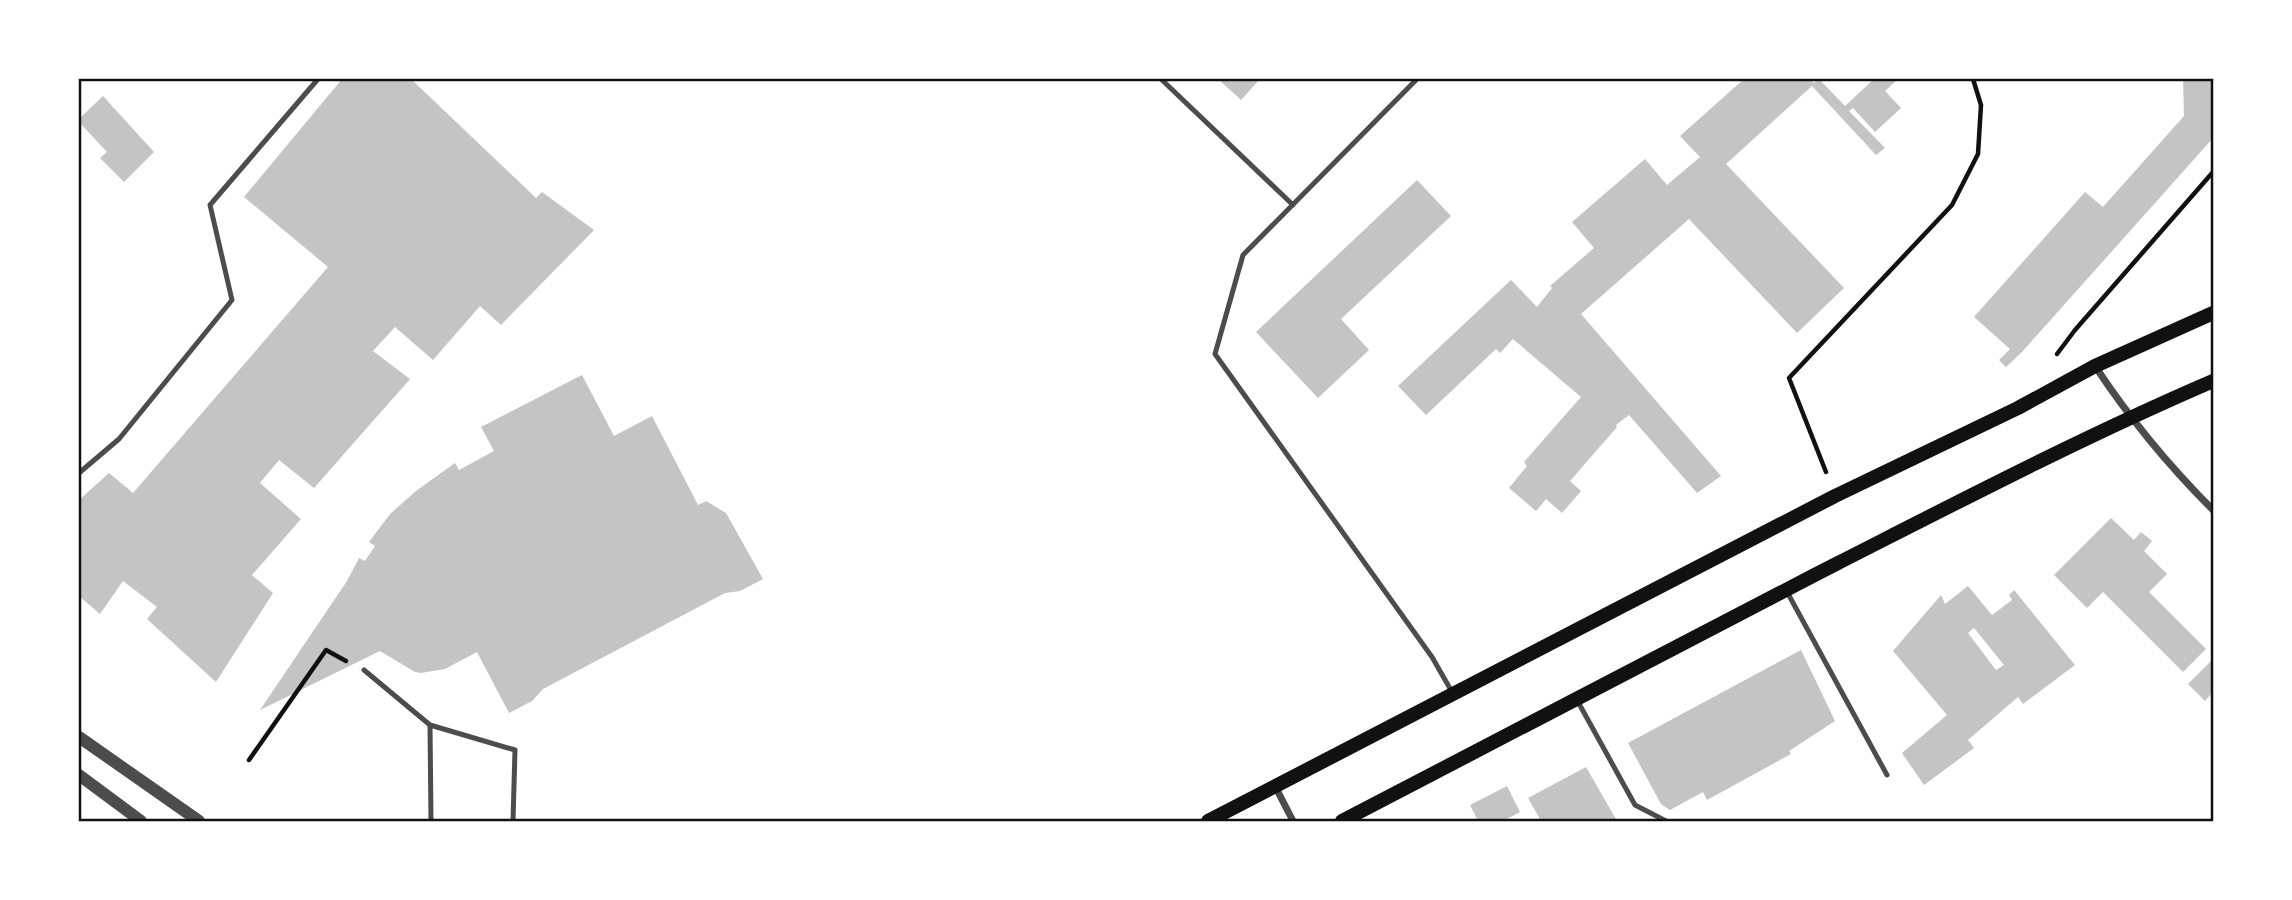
<svg xmlns="http://www.w3.org/2000/svg" width="2292" height="900" viewBox="0 0 2292 900" font-family="Arial,sans-serif">
<rect width="100%" height="100%" fill="#fff"/>
<!-- building -->
<path fill="#c4c4c4" fill-rule="evenodd" d="M342,79h69l125,119 6,-6 52,38 -93,95 -21,-19 -47,54 -38,-33 -22,24 37,28 -96,109 -35,-28 -19,23 41,36 -49,56 21,18 -57,89 -69,-63 10,-12 -34,-26 -23,33 -21,-18v-96l30,-27 24,20 195,-226 -84,-70z
M1218,79h42l-19,21z
M1744,79h66l4,4 5,-4 26,27 29,-27h24l-13,12 16,17 -26,24 -22,-24 -4,3 36,37 -9,7 -64,-69 -86,78 118,124 -47,45 -108,-114 -108,95 140,162 -24,17 -68,-78 -13,10 1,2 -47,54 11,10 -19,22 -16,-14 -10,12 -27,-23 18,-22 -3,-4 57,-65 -68,-58 -13,14 -4,-4 -70,66 -28,-29 113,-106 26,27 15,-19 -2,-2 44,-38 -22,-26 73,-63 22,26 33,-28 -20,-21z
M2183,79h30v59l-191,214 -16,15 -7,-7 11,-11 -36,-32 111,-125 18,15 81,-91z
M103,96l51,56 -30,30 -24,-24 7,-6 -28,-30v-3z
M1417,180l34,36 -110,103 28,31 -51,48 -62,-66z
M582,375l32,61 38,-20 46,89 8,-4 20,12 37,66 -23,12 -15,2 -182,96 -11,12 -23,12 -32,-61 -32,17 -24,4 -6,-1 -35,-21 -120,59 87,-129 12,-23 6,3 10,-15 -6,-4 21,-28 26,-23 39,-28 4,7 35,-19 -13,-24z
M2111,518l23,22 7,-8 11,9 -8,10 23,23 -18,18 57,57 -23,23 -80,-80 -16,16 -33,-33z
M1968,586l24,29 20,-15 -3,-5 5,-5 61,75 -52,39 -5,-7 -50,43 6,8 -50,37 -22,-32 45,-38 -54,-64 48,-56 4,9zM1974,628l30,37 -8,5 -28,-37z
M1801,650l34,71 -46,30 2,3 -84,46 -4,-8 -33,18 -9,-6 -33,-61z
M2213,659v33l-8,9 -17,-17z
M1586,767l31,54h-76l-13,-23z
M1507,786l13,26 -17,9h-25l-8,-16z"/>
<g fill="none" stroke-linecap="round" stroke-linejoin="round">
<!-- path -->
<path stroke="#111" stroke-width="4.5" d="M2057,354l18,-24 138,-158
M1826,472l-37,-94 163,-173 26,-51 3,-49 -8,-26
M249,760l77,-110 20,11"/>
<!-- service -->
<path stroke="#4c4c4c" stroke-width="5" d="M1161,79l132,126
M1417,79l-174,176 -28,99 217,303 20,35
M79,473l40,-34 113,-139 -22,-95 108,-126
M1786,590l101,185
M364,670l66,55
M1577,700l58,105 31,16
M431,821l-1,-96 85,25 -2,71"/>
<!-- minor -->
<path stroke="#4c4c4c" stroke-width="7" d="M2095,366c35,53 74,100 118,144
M1275,786l18,35"/>
<!-- tertiary -->
<path stroke="#4c4c4c" stroke-width="12" d="M79,737l120,84
M79,775l62,46"/>
<!-- secondary -->
<path stroke="#111" stroke-width="14" d="M1208,821l627,-325 183,-88 77,-42 118,-53
M1342,821c165,-86 330,-173 496,-258 124,-63 247,-127 375,-182"/>
</g>
<!-- border -->
<rect width="2292" height="900" fill="none" stroke="#ffffff" stroke-width="161"/>
<rect x="80" y="80" width="2132" height="740" fill="none" stroke="#111" stroke-width="2.5"/>
</svg>
